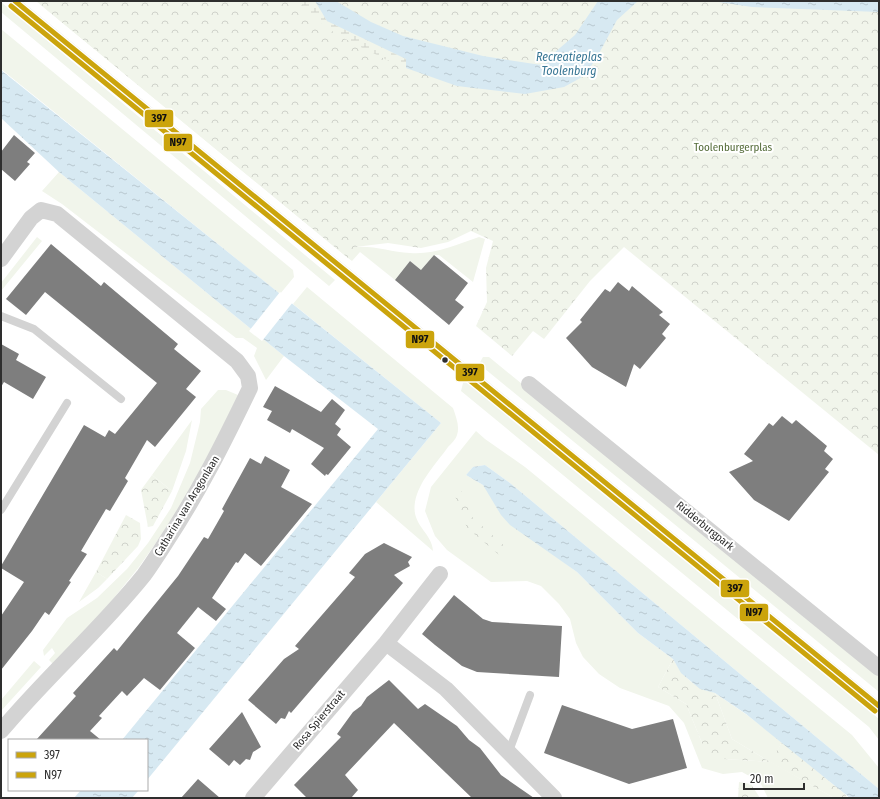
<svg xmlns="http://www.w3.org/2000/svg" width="880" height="799" viewBox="0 0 880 799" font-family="'Fira Sans Condensed',sans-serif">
<defs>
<pattern id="forest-crowns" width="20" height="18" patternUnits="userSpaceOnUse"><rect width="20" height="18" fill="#f1f5eb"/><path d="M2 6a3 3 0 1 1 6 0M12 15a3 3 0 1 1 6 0" fill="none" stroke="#cfd2ca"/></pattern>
<pattern id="wetland-marsh" width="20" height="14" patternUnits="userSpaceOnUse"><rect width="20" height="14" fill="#f1f5eb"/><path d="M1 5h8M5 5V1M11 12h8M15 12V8" fill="none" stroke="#cfd2ca"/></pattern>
<pattern id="water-ripples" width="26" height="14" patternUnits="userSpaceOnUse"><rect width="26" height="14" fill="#d7e9f2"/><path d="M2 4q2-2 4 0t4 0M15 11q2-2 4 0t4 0" fill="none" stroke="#b9c8d0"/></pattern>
</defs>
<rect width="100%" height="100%" fill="#fff"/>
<!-- grass -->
<path fill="#f1f5eb" d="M36,1l318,246c19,-2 37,5 56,6 24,2 46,-8 69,-16l6,2 -12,43 -34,-27h-5l-13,15 -11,-9 -15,19 -35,-28 -8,9 -4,-3z
M1,2l334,278 -6,6 -328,-274z
M1,29l292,241 1,7 -14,17 -279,-225z
M59,172l225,184 -18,24 -12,-24 3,-8 -14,-10h-7l-174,-134 -20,-13z
M37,237l5,4 -41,50v-8z
M307,287l146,121c3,9 7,18 4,27 -1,4 -6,9 -9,12 -12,17 -29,34 -33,55 -4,24 17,30 18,49l-57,-49 65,-79 -148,-119z
M483,357h6l390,319v16l-400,-328z
M464,379l415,340v21l-10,-13 -408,-336z
M218,390h8l12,5 -44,93 -55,79 -43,53 -43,44 -4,-4 6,-7 -3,-5 -8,8 -1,-6 24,-32 30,-20 30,-29 21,-26 23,-35 19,-45 10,-41 1,-13z
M192,420l-6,31 -14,40 -20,-16z
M476,431l9,8 40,28 327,268 27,33v21l-369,-306 -25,-18 -12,2 -7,8 17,10 53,57 41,30 61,61 35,26 -15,28 28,17 16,39 22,16 46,3 -38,-23 -17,-46 32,22 35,27 -11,20 63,36h-66l-8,-16 -18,-10 -19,2 -21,-6 -18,-45 -15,-17 -49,-18 -21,-14 -16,-17 -7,-14 -6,-24 -11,-15 -18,-18 -14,-5 -36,1 -44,-32 -12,-14 -10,-25 6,-24z
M96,572l11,7 -9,9 -19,14z
M34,661l7,6 -40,44v-11z"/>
<!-- forest -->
<path fill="url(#forest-crowns)" d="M36,1h843v454l-255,-208 -34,34 -46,58 -11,-8 -21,25 -36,-30 11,-24 -1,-34 7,-27 -22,-10 -23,11 -27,6 -33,-5 -33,4 -7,11z
M152,475l20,16 -19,35 -5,1 -7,-37z
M459,484l12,32 38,34 -5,9 -37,-31 -15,-40z
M126,515l14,8 1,16 -3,7 -31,33 -11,-7z
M673,659c11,19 21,28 42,34l17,46 38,23 12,-20 64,53 1,3h-13l-64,-36 -46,-3 -14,-4 -8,-12 -16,-39 -28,-17z
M739,782l12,2 9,14h-22z"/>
<!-- wetland -->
<path fill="url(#wetland-marsh)" d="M300,1h15l12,20 79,38v9l-11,-4c-28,-15 -80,-35 -95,-63z"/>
<!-- water -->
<path fill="url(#water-ripples)" d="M315,1h21l35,21 32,14 80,20 58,9 9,-3 4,-9 21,-18 23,-34h40l-21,19 -21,39 -12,17 -20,11 -39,7 -68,-8 -51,-18v-9l-79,-38z
M712,1h167v11l-127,-5z
M1,70l440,353 -294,357v-40h-25l256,-311 -94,-73 -225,-184 -58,-54z
M485,465l25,18 369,306v9h-29l-104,-84 -31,-21 -15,-4 -19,-16 -8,-14 -35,-26 -61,-61 -67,-47 -9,-10 -18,-30 -17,-10 7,-8z
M81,790h58l-7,8h-58z"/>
<!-- pier -->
<path fill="#fff" d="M280,292l13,10 -31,39 -13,-10z"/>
<!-- building -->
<path fill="#7e7e7e" d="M14,135l21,18 -8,9 3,2 -15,17 -14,-12v-17z
M51,244l50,42 3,-4 74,62 -4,5 27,22 -15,18 10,8 -41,50 -8,-7 -22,38 3,3 -18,30 -4,-2 -25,42 6,3 -18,27 2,1 -22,33 -4,-3 -13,19 -31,39v-54l23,-34 -23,-14v-2l83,-141 21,12 4,-7 6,4 42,-51 -112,-91 -19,23 -20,-16z
M434,255l34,28 -13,17 9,7 -15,18 -54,-45 15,-19 11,9z
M618,282l11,9 3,-5 31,26 -4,3 11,9 -8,10 4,4 -26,31 -6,-5 -8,23 -34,-20 -26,-29 16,-16 -2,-2 25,-31 5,3z
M1,344l18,10 -3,6 30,17 -13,22 -29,-17 -3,5z
M275,386l46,26 11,-13 13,11 -10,14 6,5 -4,6 14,12 -23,28 -2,-1 -1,2 -14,-12 13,-16 -32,-19 -2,4 -23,-13 5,-9 -9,-4z
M782,416l10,8 4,-4 31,26 -3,5 9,8 -8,10 4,3 -40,49 -35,-21 -25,-28 24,-11 -9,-7 25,-31 4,3z
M265,456l25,14 -9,17 31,17 -51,62 -16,-13 -7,10 -2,-1 -24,36 14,11 -10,12 -18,-14 -21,26 18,15 -35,42 -16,-12 -17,18 -5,-5 -23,25 3,2 -12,13 11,9h-65l40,-44 -3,-3 41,-45 3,3 61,-75 26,-39 4,2 16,-28 -2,-2 28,-51 11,6z
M384,543l28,14 -4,5 2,4 -16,9 9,8 -112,130 -2,-2 -4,8 -4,-1 -5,6 -28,-24 36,-41 15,-10 -4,-3 60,-69 -6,-4 16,-19z
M454,595l29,24 9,3 70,4 -3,51 -82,-5 -15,-6 -27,-21 -13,-11z
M389,680l29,29 7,-5 32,22 12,14 11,8 21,27 33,23h-62l-78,-75 -49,52 13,15 -7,8h-44l-13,-13 47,-48 -4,-3 16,-22 8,-6 6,-9z
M562,705l70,24 41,-10 14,49 -58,16 -85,-31z
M242,712l19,35 -8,5 -3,8 -4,-1 -6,6 -6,-5 -5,6 -20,-17z
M198,779l22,19h-39z"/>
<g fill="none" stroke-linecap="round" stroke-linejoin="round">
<!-- service -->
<path stroke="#d3d3d3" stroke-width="8" d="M15,1l864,705
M1,316l33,13 87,70
M1,510l66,-107
M509,751l21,-56"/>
<!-- minor -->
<path stroke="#d3d3d3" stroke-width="16" d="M1,259l30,-41 10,-8 16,4 180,147 11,15 2,12c-26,54 -51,104 -84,154 -7,11 -14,22 -22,33 -44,55 -98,102 -143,156
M529,384l350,284
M386,643l60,46 108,109
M253,798l133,-155 54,-69"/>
<defs>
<path id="bus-1" d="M15,1l864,705"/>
<path id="bus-2" d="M11,6l864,705"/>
</defs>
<!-- bus-1 casing -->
<use href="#bus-1" stroke="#fff" stroke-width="8"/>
<!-- bus-2 casing -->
<use href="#bus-2" stroke="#fff" stroke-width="8"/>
<!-- bus-1 -->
<use href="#bus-1" stroke="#cba40c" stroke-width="5"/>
<!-- bus-2 -->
<use href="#bus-2" stroke="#cba40c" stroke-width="5"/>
</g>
<!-- markers -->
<circle fill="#2e2e2e" stroke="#fff" stroke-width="1.5" cx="445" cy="360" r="3.5"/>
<g text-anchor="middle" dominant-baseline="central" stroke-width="4" stroke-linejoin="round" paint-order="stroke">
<!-- park labels -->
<g font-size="11" fill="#546c39" stroke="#fff">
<text x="733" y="147">Toolenburgerplas</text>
</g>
<!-- street labels -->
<g font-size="11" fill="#2e2e2e" stroke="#fff">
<text transform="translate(187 506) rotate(-59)">Catharina van Aragonlaan</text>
<text transform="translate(705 526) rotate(39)">Ridderburgpark</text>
<text transform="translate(319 720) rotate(-50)">Rosa Spierstraat</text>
</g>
<!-- water labels -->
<g font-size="12" font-style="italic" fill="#387694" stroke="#fff">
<text x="569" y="57">Recreatieplas<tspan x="569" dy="14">Toolenburg</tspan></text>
</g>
</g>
<g stroke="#fff" stroke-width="1.5">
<rect x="144" y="109" width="30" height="19" rx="4" fill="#cba40c"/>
<rect x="163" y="133" width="30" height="19" rx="4" fill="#cba40c"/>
<rect x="405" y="330" width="30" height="19" rx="4" fill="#cba40c"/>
<rect x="455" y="363" width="30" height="19" rx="4" fill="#cba40c"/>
<rect x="720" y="579" width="30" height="19" rx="4" fill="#cba40c"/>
<rect x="739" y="603" width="30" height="19" rx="4" fill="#cba40c"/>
</g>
<g font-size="11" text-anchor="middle" font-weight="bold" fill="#111">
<text x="159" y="122">397</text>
<text x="178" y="146">N97</text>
<text x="420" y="343">N97</text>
<text x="470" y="376">397</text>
<text x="735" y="592">397</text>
<text x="754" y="616">N97</text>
</g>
<!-- border -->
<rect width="880" height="799" fill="none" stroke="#2e2e2e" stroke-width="4"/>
<!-- legend -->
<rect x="8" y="739" width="140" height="52" fill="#ffffff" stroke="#ababab"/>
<rect x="16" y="752" width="20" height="6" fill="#cba40c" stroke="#ababab"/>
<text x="44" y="759" font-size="12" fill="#2e2e2e">397</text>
<rect x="16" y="772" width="20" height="6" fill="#cba40c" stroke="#ababab"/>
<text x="44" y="779" font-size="12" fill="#2e2e2e">N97</text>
<!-- scale -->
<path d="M744 783v6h60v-6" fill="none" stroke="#2e2e2e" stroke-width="2"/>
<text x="750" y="783" font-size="12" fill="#2e2e2e" stroke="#ffffff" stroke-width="3" paint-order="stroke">20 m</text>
</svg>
